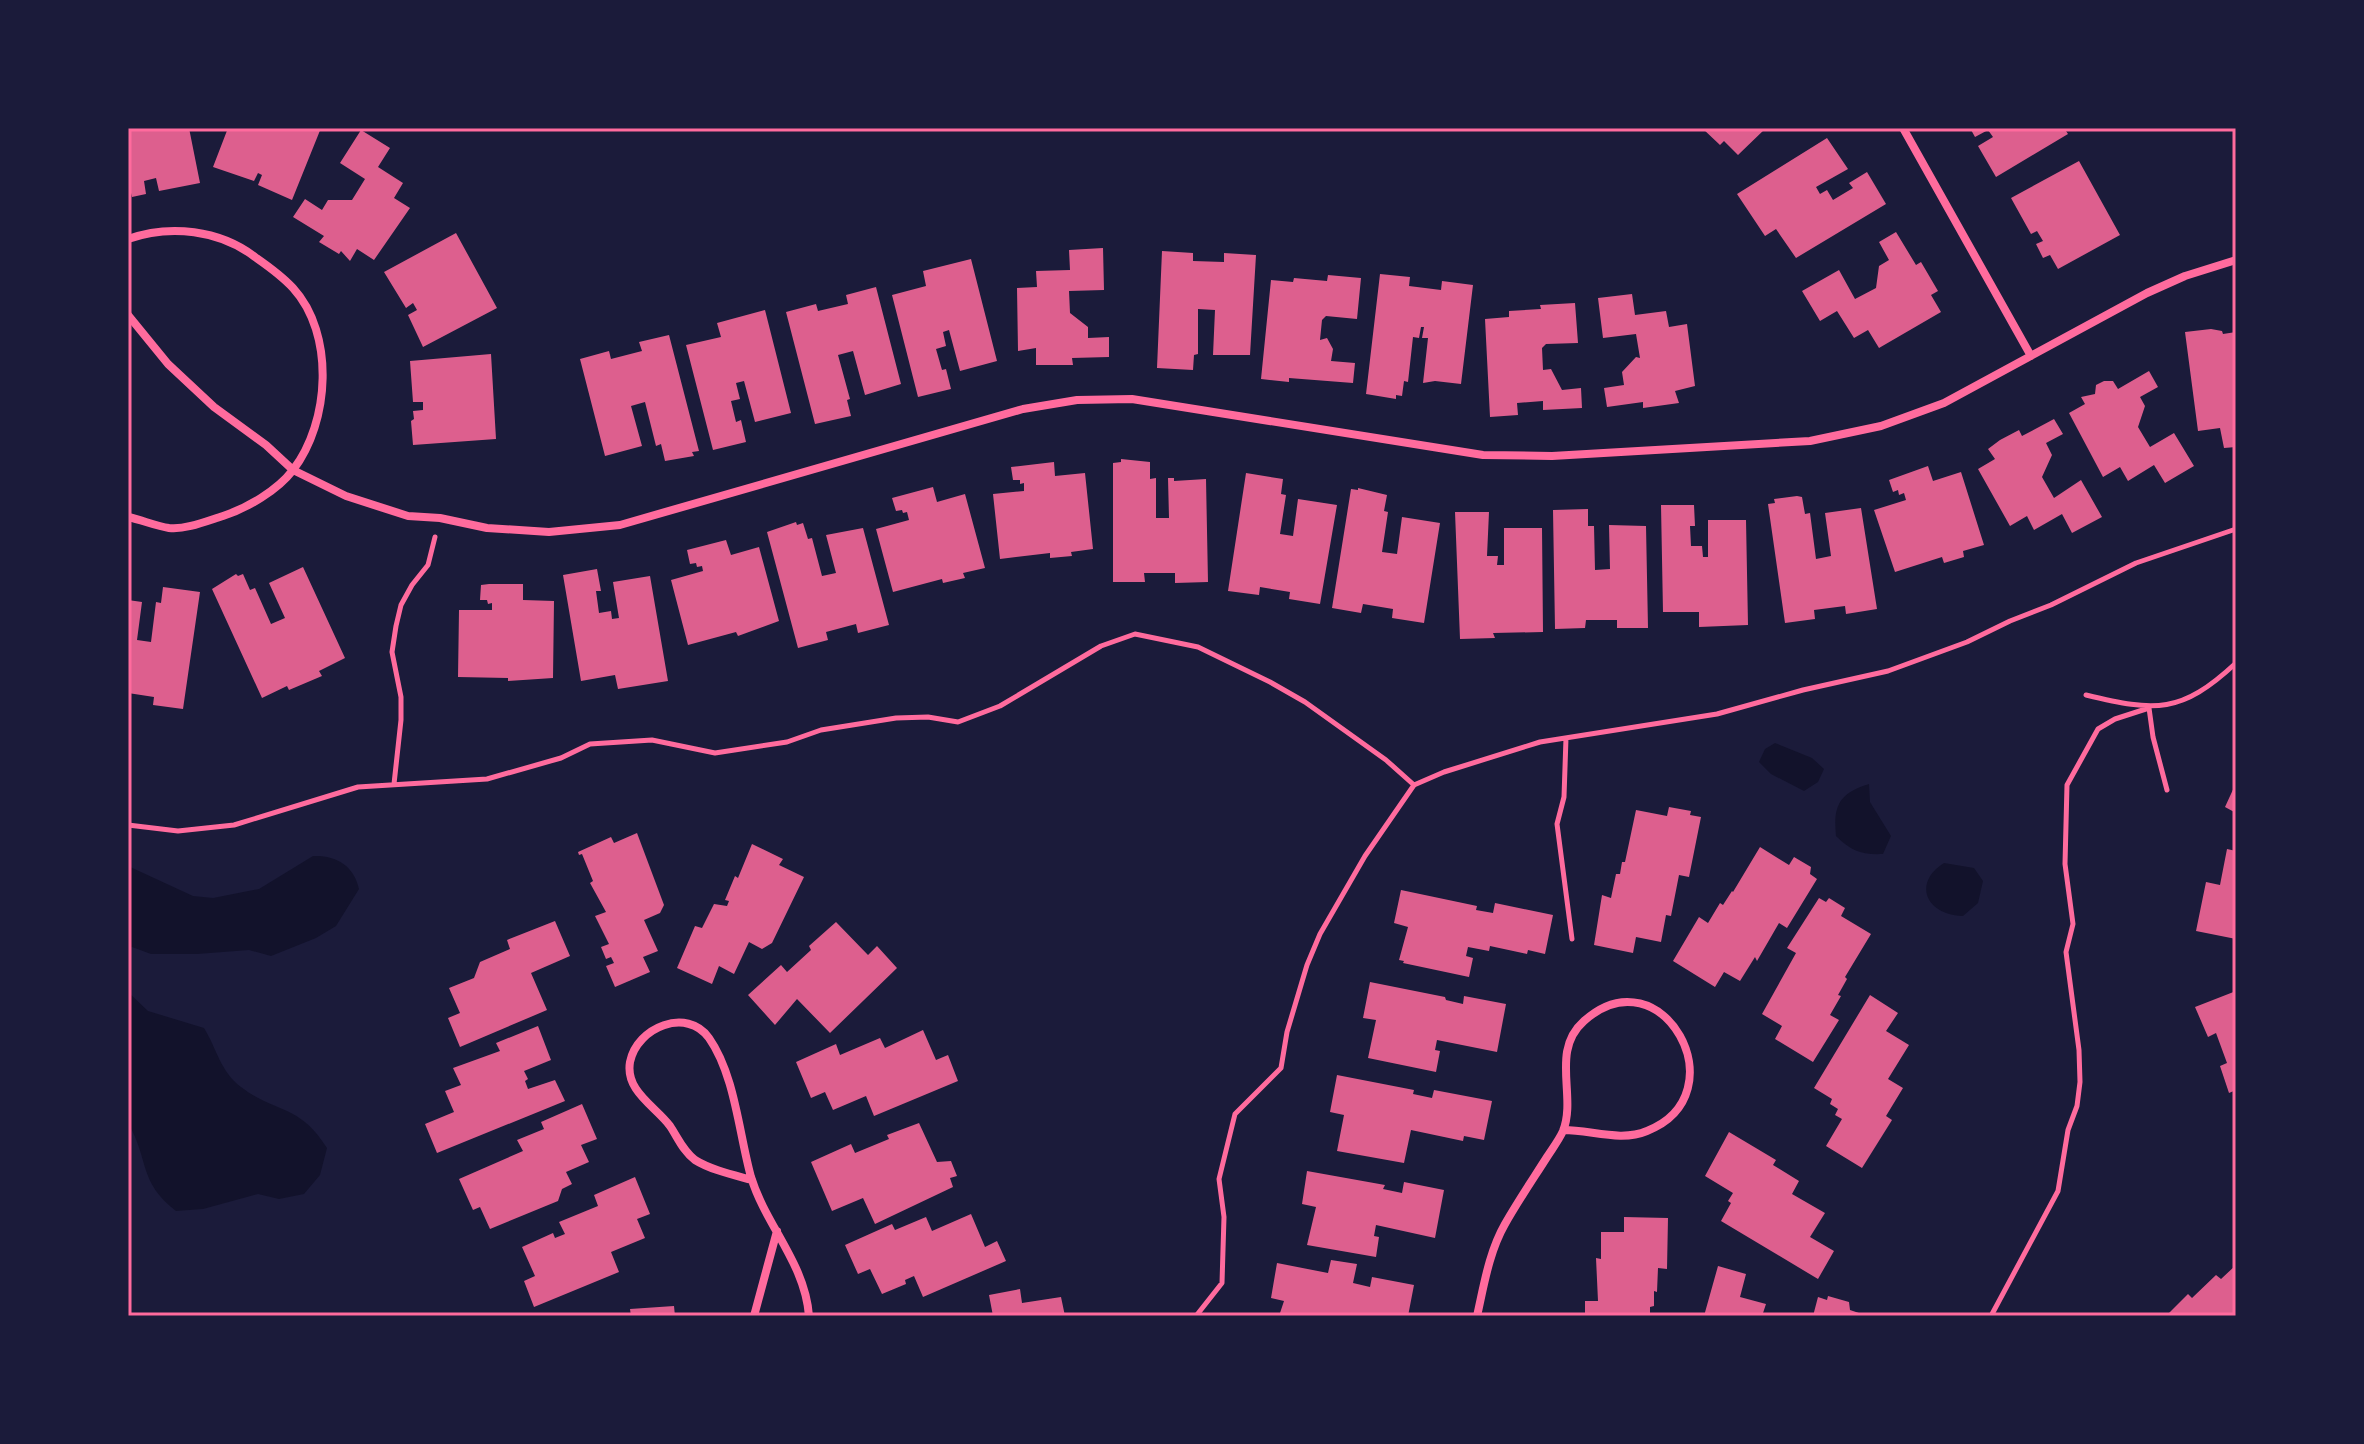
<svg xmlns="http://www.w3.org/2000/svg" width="2364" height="1444" viewBox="0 0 2364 1444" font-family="Cabin,sans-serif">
<rect width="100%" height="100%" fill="#1b1b3a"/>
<!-- water -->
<path fill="#12122b" d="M1775,743l37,15 12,11 -6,13 -14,9 -33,-17 -12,-12 6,-13z
M1869,784l1,18 21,34 -8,18c-21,1 -32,-3 -47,-18 -3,-30 3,-43 33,-52z
M313,856c22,-1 41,9 46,33l-23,37 -20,12 -45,18 -22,-6 -52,4h-46l-19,-7 -4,2v-83l65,30 20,2 46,-9z
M1944,863l30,5 9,13 -5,22 -15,13c-37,-1 -51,-33 -19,-53z
M128,992l20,19 56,17c13,21 16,43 37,59 34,26 59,17 86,61l-7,27 -16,19 -25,5 -21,-5 -55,15 -27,2c-38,-29 -27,-53 -48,-88z"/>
<!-- building -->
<path fill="#dd5f8e" d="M128,128h61l11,55 -41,8 -3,-13 -12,3 2,13 -14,3 -2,-8h-2z
M228,128h93l-29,72 -34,-15 4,-10 -4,-2 -4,8 -41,-14z
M1702,128h64l-28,27 -14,-14 -4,4z
M1970,128h94l4,6 -72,43 -18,-31 15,-9 -5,-7 -13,7z
M361,130l29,18 -12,19 25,16 -9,15 16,10 -36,52 -17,-11 -7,12 -9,-10 -2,3 -20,-12 5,-6 -31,-19 12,-18 17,11 6,-10h24l13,-21 -25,-16z
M1827,138l21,31 -32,18 4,7 7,-4 6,10 20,-12 -4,-5 18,-11 19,32 -90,54 -20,-29 -11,7 -28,-42z
M2079,161l41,74 -62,34 -8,-14 -7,3 -7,-14 7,-3 -6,-10 -6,3 -20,-36z
M1896,232l20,33 5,-3 17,29 -7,4 10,17 -62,36 -11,-18 -14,8 -17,-27 -17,10 -18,-30 37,-21 16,29 21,-11 3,-22 10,-6 -10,-18z
M456,233l41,75 -74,39 -15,-32 9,-5 -4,-7 -7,5 -22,-36z
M1103,248l1,42 -35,1 1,22 18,14v11l21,-1v20l-37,1 1,7h-37v-17l-18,3 -1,-63 20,-1 -1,-16 34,-1 -1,-20z
M1162,251l31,2v8l31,1v-9l32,2 -6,100h-37l2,-45 -17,-1v45l-4,1 -1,15 -36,-2z
M971,259l26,102 -37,10 -11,-41 -6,2 3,14 -10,3 6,21 4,-1 5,20 -33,8 -26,-102 34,-9 -3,-15z
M1380,274l30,3 -1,9 32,4 1,-9 31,4 -12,99 -26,-3 -12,2 5,-45h-6l2,-11h-3l-2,11 -6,-1 -5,45 -4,-1 -2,15 -6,-1v4l-30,-5z
M1328,275l33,3 -4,41 -31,-3 -4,4 -2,20 7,-2 6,11 -2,12 24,2 -2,20 -64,-5v4l-28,-3 10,-99 22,2 1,-4 33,3z
M876,287l25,97 -36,11 -12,-44 -15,4 12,44 -3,1 4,16 -36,8 -29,-112 30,-8 2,7 30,-7 -2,-9z
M1632,294l3,21 31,-4 3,16 18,-3 8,62 -20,5 4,12 -36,5v-6l-36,5 -3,-19 20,-3 -2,-13 14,-15 4,1 -4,-24 -33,4 -5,-40z
M1575,303l3,40 -32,1 -4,4 1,22 8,-1 11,21 19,-2 1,20 -39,2v-9l-26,2 1,12 -28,2 -5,-98 24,-2v-6l32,-2 -1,-4z
M765,310l26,103 -36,9 -11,-41 -8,2 4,16 -9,2 5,21 5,-2 5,22 -33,8 -27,-105 35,-8 -4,-14z
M2211,329l11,2 1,3 13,-2v115l-12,1 -4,-20 -22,3 -13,-99z
M669,335l30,116 -7,1 2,4 -29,5 -4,-17 -5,2 -11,-44 -14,4 11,40 -37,10 -25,-97 29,-8 2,8 31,-8 -3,-9z
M491,354l5,85 -83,6 -2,-24 3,-2 -1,-8 10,-1v-8h-10l-3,-41z
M2149,371l9,16 -18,10 5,9 -7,21 12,20 24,-14 20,33 -29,17 -11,-18 -26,16 -8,-14 -17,10 -34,-64 16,-9 -4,-7 14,-3 1,-9 8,-4h9l5,8z
M2054,419l9,15 -17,9 6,12 -10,22 12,21 27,-18 21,37 -30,16 -10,-19 -28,16 -7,-14 -17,10 -32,-57 17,-10 -7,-10 12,-9 19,-10 3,6z
M1121,459l29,3v17l6,-1v40h13l-1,-40h6v3l32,-2 2,103 -33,1v-10h-31l1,9h-32v-119l8,-1z
M1054,462l1,14 30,-3 8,76 -22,3 1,4 -22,2v-5l-50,6 -7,-65 31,-3v-8l-4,1v-4h-7l-2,-13z
M1928,466l5,15 28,-9 23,73 -21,6 1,6 -20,6 -2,-6 -47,15 -21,-62 32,-10 -2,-7 -5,2 -1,-5 -5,2 -4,-12z
M1246,473l37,6 -2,15 5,1 -6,39 13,2 5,-37 39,6 -17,99 -31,-5 1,-7 -30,-5 -1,8 -31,-4z
M933,487l4,15 28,-8 20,74 -22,5 2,5 -22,5 -1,-4 -49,13 -17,-63 33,-9 -2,-8 -4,1 -1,-3 -6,1 -4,-13z
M1358,488l29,7 -3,16 4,1 -6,40 15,2 5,-37 38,6 -16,100 -32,-5 1,-9 -30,-5 -2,9 -29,-5 19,-119 7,1z
M1797,496l5,1 3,17 5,-1 6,46 15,-3 -6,-43 36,-5 16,101 -31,5 -1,-8 -31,4 1,9 -30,4 -17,-119 7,-1 -1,-4z
M1661,505h33l1,21h-5l1,20h11l1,11h5v-37h38l2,105 -49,2v-15h-36z
M1588,509v17h6l1,44 15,-1 -1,-44 37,1 2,102h-31v-8h-31l-1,8 -30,1 -2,-119z
M1455,512h34l-2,44h11l-1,9h7v-37h38l1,104 -50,1 2,5 -35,1z
M796,522l1,3 6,-2 5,16 4,-1 10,38 14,-3 -10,-38 37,-7 26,97 -31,8 -2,-9 -30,8 2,8 -30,8 -31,-116z
M726,540l5,15 28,-8 20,74 -41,15 -2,-4 -48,13 -17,-65 32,-9 -1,-5 -5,1 -1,-4 -6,1 -3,-14z
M303,567l42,91 -26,13 3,5 -33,14 -2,-4 -25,12 -50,-109 24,-15 2,2 5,-2 7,16 5,-2 16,36 14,-6 -16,-35z
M597,569l4,22h-5l3,22 12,-2 1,8 7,-1 -6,-36 37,-6 18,105 -50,8 -3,-14 -34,6 -18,-106z
M489,584h34v16l31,1 -1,77 -45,3v-3l-50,-1 1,-67h33v-7l-4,1 -1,-4h-7l1,-15z
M163,587l37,5 -17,117 -30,-4 1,-8 -26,-4v-93l14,2 -5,38 14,2 5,-40 5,1z
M2236,783v30l-11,-6z
M1669,807l22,4 -1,4 11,2 -12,60 -10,-2 -8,41 -5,-1 -5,27 -25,-5 -3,16 -39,-8 8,-50 9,3 5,-24h4l2,-12h3l11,-52 31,6z
M637,833l27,72 -4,8 -16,7 14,31 -15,6 7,15 -35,15 -9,-21 8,-3 -3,-6 -5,2 -5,-12 8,-3 -14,-28 11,-4 -16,-29 3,-2 -11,-27 -3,1 -1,-3 33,-15 3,6z
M752,844l31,15 -4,6 25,12 -32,66 -10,6 -13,-7 -15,32 -15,-8 -7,18 -35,-16 18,-42 7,2 12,-24 13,2 2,-5 -4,-1 10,-24 3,2z
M1760,847l29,18 5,-8 17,10 -1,7 7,5 -30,49 -8,-5 -22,38 -2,-4 -15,24 -16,-9 -9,15 -42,-26 26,-44 9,6 12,-20 3,2 9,-14 1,1z
M2227,849l9,2v88l-40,-8 10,-49 14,3z
M1401,890l76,16 -1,4 17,3 2,-10 58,12 -8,39 -17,-4 -1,4 -37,-8 -1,5 -21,-4 -2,9 7,2 -4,19 -66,-14 1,-2 -5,-1 9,-33 -14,-4z
M1819,898l7,4 3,-4 16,10 -4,8 30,18 -26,43 2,2 -9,16 3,1 -11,19 9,5 -26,42 -38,-23 7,-13 -20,-12 34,-61 -9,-5z
M555,921l15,35 -39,17 16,37 -87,37 -12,-29 12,-5 -11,-25 25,-10 6,-16 30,-13 -3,-9z
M836,922l32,33 9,-9 20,22 -67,65 -33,-34 -22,26 -27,-30 33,-30 6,7 24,-22 -2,-4z
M1370,982l75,15 1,3 17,4 1,-8 42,8 -9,48 -60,-12 -2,10 5,1 -4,21 -68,-14 8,-38 -13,-2z
M2236,991v99l-7,3 -9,-27 7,-3 -11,-30 -8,4 -13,-30z
M1870,995l28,18 -12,18 23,14 -21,34 15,9 -17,28 6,4 -30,48 -36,-22 16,-27 -7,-4 3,-6 -8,-5 2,-5 -18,-11z
M538,1026l13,34 -27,11 4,8 -3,2 3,8 27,-9 10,21 -128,52 -12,-29 29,-12 -9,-21 16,-6 -8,-17 47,-17 -4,-8z
M923,1030l13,30 12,-5 10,26 -84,35 -8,-20 -33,14 -8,-18 -14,6 -15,-36 40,-18 4,11 40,-17 5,10z
M1337,1075l77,15 -1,4 19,4 2,-8 58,11 -8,39 -20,-4 -1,5 -52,-11 -7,33 -67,-12 7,-36 -14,-3z
M582,1104l15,35 -16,6 8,17 -23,10 6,12 -10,5 -4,12 -68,28 -10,-22 -7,3 -14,-31 64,-28 -6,-11 27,-11 -3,-7z
M919,1123l18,39 14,-1 6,15 -7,2 3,9 -78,37 -12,-26 -31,13 -21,-49 40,-18 4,9 34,-14 -2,-4z
M1729,1132l47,28 -3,5 26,16 -7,13 33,19 -15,24 24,14 -16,28 -97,-58 10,-18 -3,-2 5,-8 -28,-17z
M1307,1171l78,14 -2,4 19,4 2,-11 40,8 -9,48 -59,-13 -2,11 5,1 -3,20 -69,-12 9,-38 -14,-3z
M635,1177l15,37 -13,5 8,19 -34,14 8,20 -85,35 -10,-26 11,-5 -13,-29 31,-14 2,5 10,-4 -6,-12 39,-16 -4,-11z
M971,1214l14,33 12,-6 9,20 -83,36 -9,-21 -9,4 1,4 -24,10 -12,-25 -12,5 -13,-29 47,-21 3,6 31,-13 6,14z
M1624,1217l44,1 -1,51 -9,-1 -1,24 -3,-1v15l-4,1v9h-65v-15h13l-2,-43 5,1v-27h23z
M1331,1260l26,4 -4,19 17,4 2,-10 42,8 -6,31h-129l5,-15 -13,-3 6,-35 51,10z
M2236,1265v51h-70l22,-22 4,4 24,-23 5,4z
M1718,1266l28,8 -6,23 26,7 -4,12h-58z
M1020,1289l2,14 39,-6 4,19h-72l-4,-21z
M1828,1296l21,6 1,8 18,6h-55l5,-19 9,3z
M674,1306l1,10h-44l-1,-7z"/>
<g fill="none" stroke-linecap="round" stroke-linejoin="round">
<!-- path -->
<path stroke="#ff6b9d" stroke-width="5" d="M2086,695c70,17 95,19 150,-32
M1566,738l-2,59 -7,27 15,115
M394,784l7,-64v-23l-9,-45 4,-26 5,-21 11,-20 16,-20 7,-28
M128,825l50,6 56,-6 124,-38 129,-8 74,-21 29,-14 62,-4 63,13 72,-11 34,-12 75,-12 32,-1 30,5 42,-16 101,-60 34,-12 63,13 72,35 35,20 81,58 28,25 30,-13 96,-30 177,-28 86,-24 85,-19 79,-29 43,-21 41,-16 85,-42 100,-34
M1196,1316l26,-33 2,-66 -5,-38 16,-65 46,-46 6,-36 20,-67 13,-31 45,-78 49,-71
M1991,1316l67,-125 10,-61 9,-24 3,-24 -1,-32 -13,-98 7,-28 -8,-60 2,-79 31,-56 17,-10 34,-11 4,29 14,53"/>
<!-- minor -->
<path stroke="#ff6b9d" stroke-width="8" d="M1903,128l128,228
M128,239c42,-15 92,-9 127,18 13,9 27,19 38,31 42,46 37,134 0,182 -16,21 -46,38 -70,46 -16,5 -38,14 -54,12 -13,-2 -27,-8 -41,-11
M128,315l40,49 46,43 52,38 27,25 53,26 62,20 32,2 47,10 62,4 71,-7 403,-116 54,-9 55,-1 351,56 69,1 258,-15 71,-15 63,-23 203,-110 38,-17 51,-16
M752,1180c-18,-5 -41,-10 -57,-20 -12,-9 -17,-22 -25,-34 -15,-20 -45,-35 -40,-64 7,-35 57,-55 79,-24 26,37 30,96 42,139 15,49 54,86 58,139
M754,1316l23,-85
M1477,1316c7,-31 12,-64 28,-92 13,-23 28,-45 42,-67 5,-8 12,-17 16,-26 14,-35 -13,-80 21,-110 78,-70 157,73 63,110 -26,11 -56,-1 -83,-1"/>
</g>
<!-- border -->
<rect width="2364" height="1444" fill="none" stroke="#1b1b3a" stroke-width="260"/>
<rect x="130" y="130" width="2104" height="1184" fill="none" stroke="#ff6b9d" stroke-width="3"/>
</svg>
